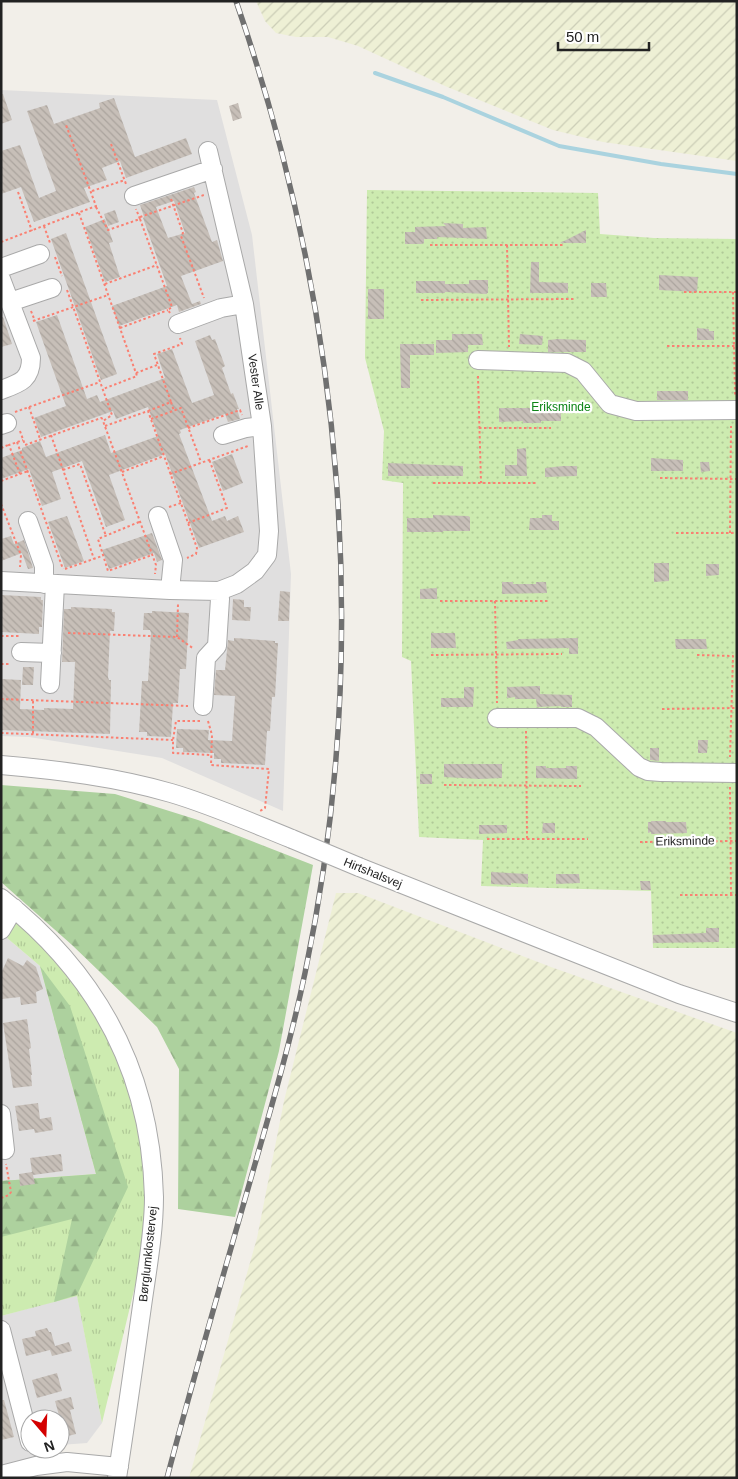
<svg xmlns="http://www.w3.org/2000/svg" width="738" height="1479" viewBox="0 0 738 1479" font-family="Helvetica,sans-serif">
<defs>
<pattern id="farmland-furrows" width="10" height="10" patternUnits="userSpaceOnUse" patternTransform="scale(1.25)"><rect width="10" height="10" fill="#eef0d5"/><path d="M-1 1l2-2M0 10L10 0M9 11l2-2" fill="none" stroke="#ccceb7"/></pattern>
<pattern id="grass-tufts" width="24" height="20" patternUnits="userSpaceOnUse" patternTransform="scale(1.25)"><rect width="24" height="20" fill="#cdebb0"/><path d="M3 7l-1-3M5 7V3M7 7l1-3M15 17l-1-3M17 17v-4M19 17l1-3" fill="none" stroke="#b0c997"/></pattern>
<pattern id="forest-firs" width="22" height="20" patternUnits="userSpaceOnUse" patternTransform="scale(1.25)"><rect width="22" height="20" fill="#add19e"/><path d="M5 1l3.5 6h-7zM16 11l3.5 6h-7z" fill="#95b388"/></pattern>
<pattern id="garden-dots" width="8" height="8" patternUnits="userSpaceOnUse" patternTransform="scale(1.25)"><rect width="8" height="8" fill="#cdebb0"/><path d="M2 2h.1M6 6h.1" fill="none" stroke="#b0c997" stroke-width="1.8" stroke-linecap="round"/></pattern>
<pattern id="building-back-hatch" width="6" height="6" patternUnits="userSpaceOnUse" patternTransform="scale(1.25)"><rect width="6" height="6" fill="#c7bfb8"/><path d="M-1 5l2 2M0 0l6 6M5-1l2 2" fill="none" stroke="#aba49e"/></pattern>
</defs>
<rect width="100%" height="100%" fill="#f2efe9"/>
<!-- residential -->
<path fill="#e0dfdf" d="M1,90l216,10 35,135 39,339 -8,237 -121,-53 -133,-21 -28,-1z
M1,936l6,2 33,28 56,208 -95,7z
M77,1295l25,128 -15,20 -27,2v-26h-30v30h15l-10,29h-34v-162z"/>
<!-- farmland -->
<path fill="url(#farmland-furrows)" d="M256,1h481v160l-134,-19 -50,-12 -108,-44 -87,-40 -30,-9h-32l-20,-4 -11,-12z
M336,893h22l193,74 186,66v445h-548l68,-240 27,-137z"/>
<!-- grass -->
<path fill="url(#grass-tufts)" d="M16,921l39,37 37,47 20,43 18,43 12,50 5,56 -4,56 -41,170 -25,-127 -76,20v-135l95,-7 -56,-208 -33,-28z"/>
<!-- forest -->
<path fill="url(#forest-firs)" d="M1,785l114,9 83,26 115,45 -34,186 -44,166 -57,-8 1,-140 -22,-42 -85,-82 -71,-63z
M40,966l30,40 58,181 -51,108 -23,7 18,-83 -71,18v-56l95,-7z"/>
<!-- garden -->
<path fill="url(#garden-dots)" d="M367,190l231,3 2,41 54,4 83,1v709h-84l-2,-57 -170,-5 2,-46 -64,-3 -8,-176 -9,-4 1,-174 -21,-3 2,-49 -19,-73z"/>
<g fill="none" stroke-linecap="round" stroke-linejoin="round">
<!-- stream -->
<path stroke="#aad3df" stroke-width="4" d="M375,73l68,24 116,49 102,18 76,10"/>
</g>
<!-- building -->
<path fill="url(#building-back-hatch)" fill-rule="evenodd" d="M1,94h2l9,26 -11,4z
M114,98l21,59 51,-19 6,16 -66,24 -6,-17 -18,7 5,12 -23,8 6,14 -56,20 -13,-35 -20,7v-43l19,-6 19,53 17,-7 -29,-80 20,-6 7,19 46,-16 -1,-5z
M238,103l4,15 -9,3 -4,-15z
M194,187l2,5 -2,1 18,49 5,-2 6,21 -42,15 11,28 8,-3 1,3 -22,8 -2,-7 -58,21 -7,-20 55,-20 -24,-68 1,-1 -4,-12zM174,201l11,32 -17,5 -12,-31z
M115,210l4,12 -11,4 -4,-12z
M105,219l8,23 -4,1 11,34 -15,5 -20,-55z
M443,223l20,1v4l23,-1 1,12 -50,-2v2h-13v4l-2,1h-17v-12h10v-5l31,-1z
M586,230v13h-26z
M66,233l51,141 -16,6 -50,-141z
M531,262h8v20l29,1v10h-38z
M659,275l39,2 -1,15 -38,-2z
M469,280h19v13h-1v1l-42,-2v1h-29v-12h29v3h24z
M591,283h15l1,14h-16z
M368,289h16v30h-16z
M57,315l30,84 10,-4 3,7 65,-24 -8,-24 15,-5 20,54 22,-8 -19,-54 15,-6 2,5 3,-1 10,27 -3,2 9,26 2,-1 6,16h-2l3,10 -12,3 -3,-8 -45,16 1,3 -2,1 33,87 13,-5 2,5 11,-5 6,16 -45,16 -34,-94 -56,21 16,45 -19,7 -24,-66 -30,11 9,27 -19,7 -13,-37 -28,10v-21l21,-8v-2l18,-7 6,16 59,-22 6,18 47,-17 -10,-29 -32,12 -3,-8 -72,26 -7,-19 32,-12 -30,-84z
M3,317l9,27 -11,3v-29z
M697,328l12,1v2h5v9h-17z
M452,334h30l1,11h-15v7l-32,1v-13h16z
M520,334l23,2 -1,9 -23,-1z
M558,339l28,1v12h-38v-12z
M400,344h34v11h-24v33h-9z
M657,391h31v9h-31z
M547,403h14v18h-20v2h-18v-2l-24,1v-14h48z
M526,448l1,28h-22v-11h12v-16z
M232,454l11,29 -20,8 -11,-29z
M651,458l32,2v11h-32z
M700,462h9l1,9 -9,1z
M388,463l75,3v10h-75z
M563,466h14v10l-32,1v-9z
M433,515l35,1 2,1v14h-27v1h-36v-14h26z
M542,515h10v6h7v9h-30l1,-12h12z
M67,516l17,45 -19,7 -17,-46z
M152,533l10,27 -5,2 -3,-9 -45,16 -7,-19z
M11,536l3,8 10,-4 9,28 -5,1 -6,-16 -21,8v-22z
M654,563h15v18l-15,1z
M706,564h13v11l-13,1z
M502,582h11v2h23v-2h10l1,11 -45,1z
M437,588v11h-17v-10z
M280,591l10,1 -1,29h-11z
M1,595l40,2v3h2l-1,27h-3v7l-38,-2z
M233,599l11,1v7h7l-1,14 -18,-1z
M71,607l41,2v3h3l-1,19h-4l-2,46 1,3h2l-1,54 -109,-4v-51l20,1 -1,29 24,1v-2l29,1 2,-47h-13l2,-53h7z
M152,611l37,2 -3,56h-6l-2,34h-5l-2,34 -24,-1v-4h-8l3,-51h6l3,-48 -1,-3h-7l1,-17h8z
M431,633h24l1,15h-25z
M234,638l41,3v2h3l-3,54h-3l-2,34h-3l-2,34 -44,-2v-4h-7v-6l-31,-1v-4h-7l1,-19 32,1 -1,10 24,1 3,-45 -21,-1 2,-25h9l3,-30 6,1z
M578,638v16h-9v-6l-62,1 -1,-7 12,-2v-1z
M675,639h31l1,10h-31z
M23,667h11l-1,18h-11z
M540,686v8l32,1v12h-11v-1l-24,1 -1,-8h-21v-2l-8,1v-11z
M464,687h10l-1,20h-32v-9h23z
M698,740h10l-1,13h-9z
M650,748h9v13l-9,-1z
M444,764h58v14l-23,1 -35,-2z
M536,766h10v2h20v-2h11v13l-41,-1z
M420,774h12v10h-12z
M651,821h15v1h20l1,11 -36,1v-2l-3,1v-11h3z
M543,823h12v10h-13z
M479,825h28v8l-28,1z
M491,872l37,2v10l-17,-1v2l-20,-1z
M556,874h23l1,9 -24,1z
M640,881h10l1,9h-10z
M706,928h13v14l-66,1v-8l53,-2z
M8,958l15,8 4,-6 9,7 7,22 -7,3 1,11 -16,2 -1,-8 -18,2v-28z
M27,1019l4,29 -2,1 3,26h-1l1,11 -19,2 -10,-65z
M38,1103l2,16 11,-2 2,13 -18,3 -1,-4 -15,2 -4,-25z
M61,1154l2,17 -30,4 2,9 -15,2 -1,-12 13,-2 -2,-14z
M47,1328l2,4h2l4,14 14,-4 3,9 -20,5 -2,-6 -24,6 -4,-17 14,-3 -1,-5z
M57,1373l5,18 -25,7 -5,-18z
M71,1397l3,12 -4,1 6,24 -16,4v-19l-5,-18z
M1,1400h3l10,37 -13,3z"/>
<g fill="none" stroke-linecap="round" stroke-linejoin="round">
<defs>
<path id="minor" d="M134,196l79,-27
M1,268l39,-14
M1,279l30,79c0,22 -11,25 -30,32
M10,302l42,-14
M178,324l43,-16 23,-4
M478,360l89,3 16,8 27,33 26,7 101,-1
M1,425l6,-2
M223,435l23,-7 16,-2
M158,516l15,44 -3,30
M28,521l16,45v18
M1,581l169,9 49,1 18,-7 18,-13 12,-16 2,-24 -7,-105 -18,-122 -36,-153
M21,652l31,1
M50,684l5,-100
M203,706l3,-48 11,-12 3,-47 -1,-8
M497,718h81l18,9 43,40 9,4 13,1 76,1
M1,765c57,5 115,12 170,28 41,12 81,30 121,46
M359,867l320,127 58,19
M1,898c97,76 150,175 153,299 0,36 -7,73 -12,109 -8,57 -16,114 -25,172
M1,930l13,-22
M1,1114l4,36
M1,1330l29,112
M1,1475l35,-9 31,-4 52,5"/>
</defs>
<!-- minor casing -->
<use href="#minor" stroke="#a9a9a9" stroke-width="20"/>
<!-- path -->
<path stroke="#fa8072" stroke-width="2" stroke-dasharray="2.5 2.5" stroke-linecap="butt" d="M111,144l15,40
M92,191l33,-11
M18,192l14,39
M171,199l12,34 -2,3 23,62
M96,207l12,23 32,-11 -4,-10
M79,213l58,163 -34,13
M140,217l64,-22
M140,219l32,88 -4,3 2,3
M44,226l6,17
M1,242l95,-36 -30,-81
M430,245h133
M507,245l2,102
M55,257l7,19
M105,284l52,-19
M67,290l45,125 -9,6 53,144 -1,9
M684,292h53
M733,292l2,103
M421,300l153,-1
M31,311l4,10
M33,321l75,-26
M120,328l48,-18
M667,346h70
M136,373l21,-8
M478,376l3,107
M171,402l3,9
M29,407l11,32
M148,411l23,-9 -17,-48 28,-10 -2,-6
M15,412l85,-30
M151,419l30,-11 20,54
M105,426l43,-15 49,137 -1,6 -9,4
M188,428l52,-18 2,5
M479,428h72
M20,431l5,14 76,-27 4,2
M51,435l43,124
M17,442l46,127
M1,448l7,-3
M63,470l17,-6 26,72
M122,472l42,-16
M20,474l-11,-29 14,-5
M170,474l78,-28
M660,478l77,1
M1,481l27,-10
M433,483h104
M1,504l20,51 -1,12
M169,507l12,-4
M139,522l-41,17 10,32 44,-16
M188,523l39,-15 -18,-49
M676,533h61
M730,533l1,-107
M65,569l37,-13
M440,601h108
M495,601l2,102
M68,633l109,4 17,12
M1,636h19
M177,637l1,-33
M431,655l131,-1
M697,655l36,1 -3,101
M1,664h10
M1,699l187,7
M33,701v33
M662,709l75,-1
M200,721h-24l-3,19v13l38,2
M208,721l4,14 -1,30 58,4 -4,39 -5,3
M526,731l1,108
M1,733l172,7
M444,785l137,1
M730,787l1,108
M487,839h101
M640,842l97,-1
M680,895h57
M1,1198l8,-3 2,-3 -5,-28"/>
<!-- minor -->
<use href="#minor" stroke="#fff" stroke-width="18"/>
<defs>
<path id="rail" d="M167,1478c27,-103 57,-205 86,-307 19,-66 38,-131 52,-198 68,-324 39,-660 -69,-972"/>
</defs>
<!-- rail casing -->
<use href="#rail" stroke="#707070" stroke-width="5.5"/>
<!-- rail -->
<use href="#rail" stroke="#fff" stroke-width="4" stroke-dasharray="11" stroke-linecap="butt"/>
<defs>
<path id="minor-bridge" d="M292,839l67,28"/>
</defs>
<!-- minor-bridge casing -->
<use href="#minor-bridge" stroke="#a9a9a9" stroke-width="20" stroke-linecap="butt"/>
<!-- minor-bridge -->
<use href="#minor-bridge" stroke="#fff" stroke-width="18"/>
</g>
<g text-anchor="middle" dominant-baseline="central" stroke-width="4.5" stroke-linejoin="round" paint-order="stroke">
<!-- street labels -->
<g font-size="12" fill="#222" stroke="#fff">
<text transform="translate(256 382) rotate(82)">Vester Alle</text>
<text transform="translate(685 841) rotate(-1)">Eriksminde</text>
<text transform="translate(373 873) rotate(22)">Hirtshalsvej</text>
<text transform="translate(148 1254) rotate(-84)">Børglumklostervej</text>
</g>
<!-- park labels -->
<g font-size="12" fill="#0c8416" stroke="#fff">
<text x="561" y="407">Eriksminde</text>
</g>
</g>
<!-- border -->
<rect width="738" height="1479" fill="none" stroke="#222222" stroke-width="5"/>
<!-- north arrow -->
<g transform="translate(45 1434) rotate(161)"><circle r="24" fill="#ffffff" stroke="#a7a7a7"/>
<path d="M0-4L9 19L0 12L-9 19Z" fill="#d40000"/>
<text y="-8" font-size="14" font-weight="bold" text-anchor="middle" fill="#222222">N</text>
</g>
<!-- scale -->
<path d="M558 42v8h91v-8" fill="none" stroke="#222222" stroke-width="2.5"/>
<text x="566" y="42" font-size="15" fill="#222222" stroke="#ffffff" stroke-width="4" paint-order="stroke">50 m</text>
</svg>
